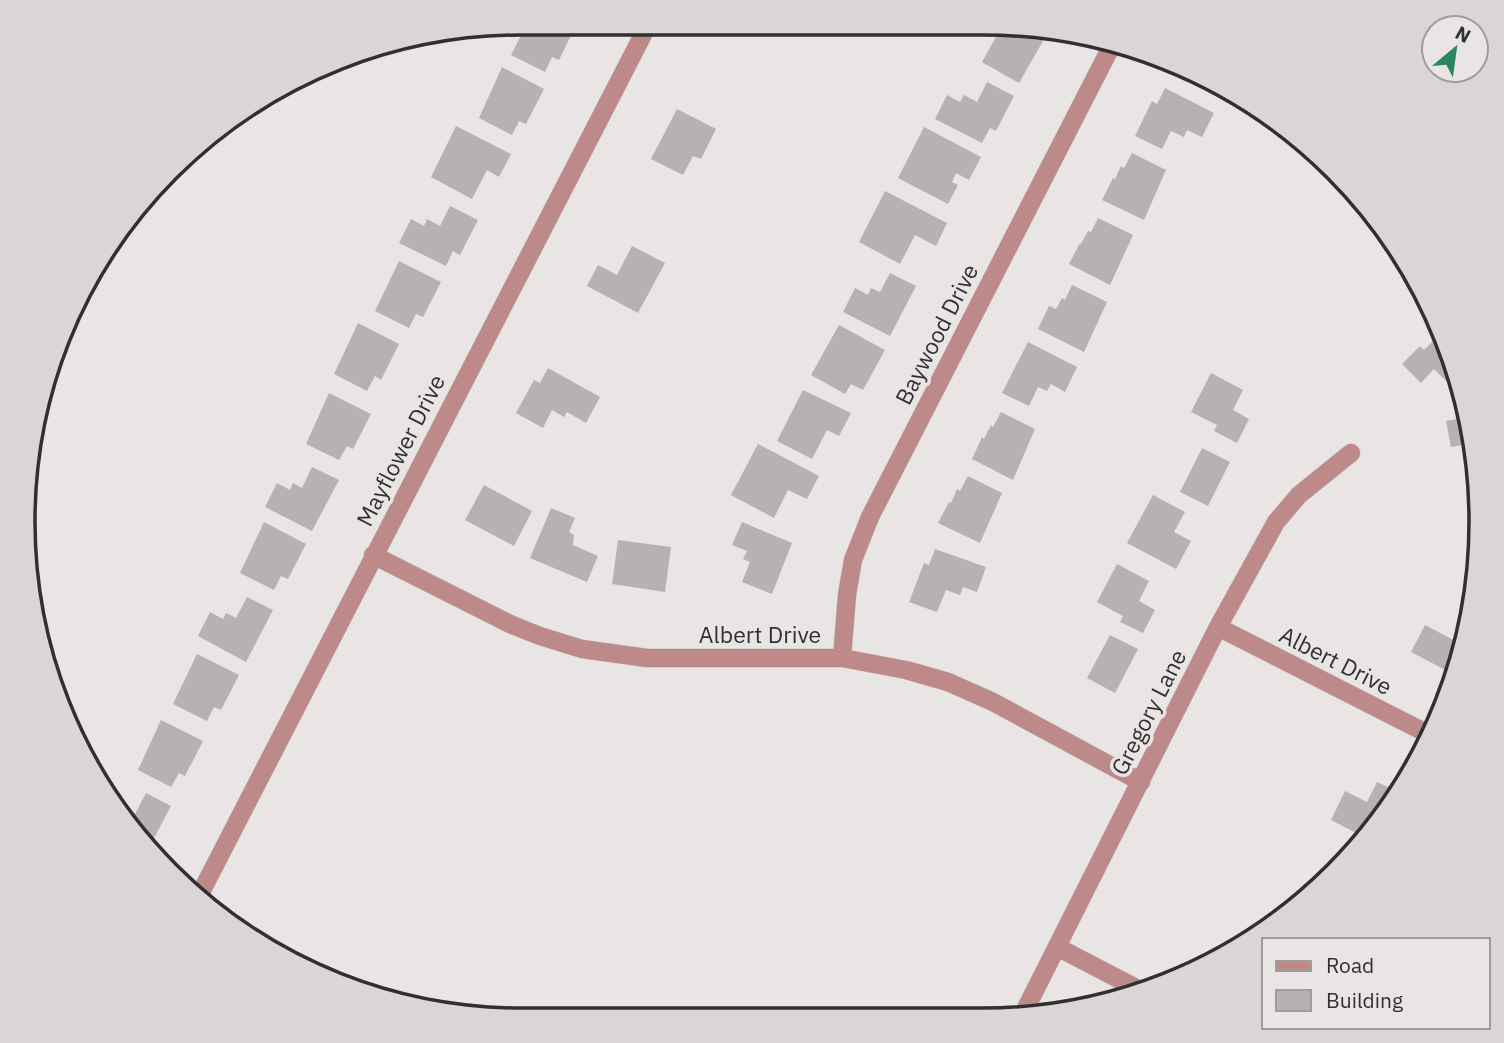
<svg xmlns="http://www.w3.org/2000/svg" width="1504" height="1043" viewBox="0 0 1504 1043" font-family="'IBM Plex Sans',sans-serif">
<rect width="100%" height="100%" fill="#e9e5e5"/>
<!-- building -->
<path fill="#b6b2b2" d="M525,23l51,2 -17,35 -7,-3 -7,15 -34,-17 15,-29 -2,-1z
M989,31l58,3 -28,49 -37,-21 15,-27z
M1170,66l44,17 -5,9 -41,-20z
M502,67l42,22 -18,35 -7,-3 -7,14 -33,-17z
M987,82l27,14 -18,35 -6,-3 -8,15 -47,-24 12,-24 13,7 4,-7 13,7z
M1165,88l49,25 -12,24 -15,-7 -3,7 -13,-6 -9,18 -27,-13 17,-35 5,3z
M677,109l39,20 -15,30 -8,-3 -10,19 -32,-16z
M456,126l55,28 -12,23 -12,-7 -15,29 -41,-22z
M924,127l57,30 -12,23 -13,-7 -4,9 6,3 -10,19 -50,-26z
M1132,153l34,17 -22,50 -42,-20 11,-22 2,1 6,-13 3,2z
M885,191l62,32 -11,23 -21,-11 -15,29 -41,-22z
M450,206l28,14 -18,35 -7,-4 -7,15 -47,-23 12,-24 13,7 3,-7 13,7z
M1098,218l35,17 -23,50 -41,-21 11,-21 1,1 7,-13 3,1z
M632,246l33,17 -27,50 -51,-27 11,-21 19,10z
M399,261l42,21 -18,35 -7,-3 -7,14 -34,-17z
M890,273l26,13 -26,50 -47,-24 12,-24 13,7 3,-7 9,4z
M1072,285l35,17 -23,50 -46,-23 11,-23 7,3 6,-11 3,2z
M358,323l41,21 -18,36 -6,-4 -8,15 -33,-17z
M839,325l46,25 -22,40 -12,-6 -6,10 -34,-19z
M1442,332l13,29 4,17 -8,8 -17,-17 -13,14 -19,-19 18,-18 4,4z
M1028,342l49,25 -12,25 -14,-8 -4,7 -9,-4 -9,19 -27,-13z
M548,368l52,29 -14,26 -19,-11 -3,5 -12,-7 -9,18 -27,-15 18,-33 6,3z
M1211,373l32,17 -10,20 16,9 -12,24 -23,-12 3,-6 -26,-13z
M803,390l48,23 -12,23 -12,-6 -15,29 -35,-18z
M329,393l42,21 -18,35 -6,-3 -8,14 -33,-16z
M1001,412l34,17 -22,51 -41,-21 10,-22 2,2 7,-14 2,2z
M1468,417l9,39v11l-5,1 -4,-24 -17,3 -5,-26z
M758,444l61,32 -12,23 -19,-9 -14,28 -43,-23z
M1202,448l28,14 -22,44 -28,-14z
M312,467l27,13 -27,51 -47,-24 12,-24 13,7 3,-7 9,5z
M968,476l34,17 -22,50 -42,-20 11,-21 2,1 6,-14 3,2z
M484,485l48,26 -18,35 -49,-26z
M1153,495l32,17 -11,20 17,9 -15,28 -49,-26z
M551,508l24,10 -6,14 5,3 -1,10 25,11 -11,26 -57,-24z
M264,522l42,22 -18,35 -7,-3 -7,14 -34,-17z
M742,522l50,21 -20,51 -30,-12 8,-20 -7,-3 4,-8 -15,-6z
M618,540l53,7 -6,45 -53,-8z
M935,549l51,18 -9,25 -14,-5 -3,8 -14,-5 -9,22 -28,-10 15,-39 5,2z
M1117,564l32,17 -10,20 16,9 -12,23 -23,-11 3,-6 -26,-14z
M247,597l26,13 -27,52 -48,-26 12,-24 13,7 3,-6 10,5z
M1425,625l40,21 -10,29 -44,-23z
M1110,635l28,14 -23,44 -28,-15z
M197,654l42,21 -18,35 -7,-3 -7,14 -34,-17z
M161,720l42,21 -18,35 -6,-3 -8,14 -33,-17z
M1377,782l22,10 -33,46 -35,-18 14,-29 22,11z
M146,793l25,13 -24,45 -25,-37 3,-5 10,5z"/>
<g fill="none" stroke-linecap="round" stroke-linejoin="round">
<defs>
<path id="minor" d="M373,555l137,69 30,12 42,13 65,9h195l64,12 42,12 45,20 148,80
M1218,627l214,109
M842,658l5,-63 6,-35 17,-43 242,-472
M198,898l450,-873
M1057,947l81,42
M1022,1016l196,-389 58,-105 23,-27 52,-42"/>
</defs>
<!-- minor casing -->
<use href="#minor" stroke="#c4c1c1" stroke-width="19"/>
<!-- minor -->
<use href="#minor" stroke="#bd8989" stroke-width="18"/>
</g>
<g text-anchor="middle" dominant-baseline="central" stroke-width="7" stroke-linejoin="round" paint-order="stroke">
<!-- street labels -->
<g font-size="23" fill="#312f2f" stroke="#e9e5e5">
<text transform="translate(936 334) rotate(-63)">Baywood Drive</text>
<text transform="translate(400 450) rotate(-63)">Mayflower Drive</text>
<text x="760" y="634">Albert Drive</text>
<text transform="translate(1336 660) rotate(27)">Albert Drive</text>
<text transform="translate(1148 712) rotate(-63)">Gregory Lane</text>
</g>
</g>
<!-- crop -->
<path d="M0 0H1504V1043H0ZM521 35H983A486 486 0 0 1 1469 521V522A486 486 0 0 1 983 1008H521A486 486 0 0 1 35 522V521A486 486 0 0 1 521 35Z" fill="#dad6d6" fill-rule="evenodd"/>
<path fill="none" stroke="#312f2f" stroke-width="3.5" d="M521 35H983A486 486 0 0 1 1469 521V522A486 486 0 0 1 983 1008H521A486 486 0 0 1 35 522V521A486 486 0 0 1 521 35Z"/>
<!-- legend -->
<rect x="1262" y="938" width="228" height="91" fill="#e9e5e5" stroke="#9f9c9c" stroke-width="2"/>
<rect x="1276" y="961" width="35" height="10" fill="#bd8989" stroke="#9f9c9c" stroke-width="2"/>
<text x="1326" y="973" font-size="21" fill="#312f2f">Road</text>
<rect x="1276" y="990" width="35" height="21" fill="#b6b2b2" stroke="#9f9c9c" stroke-width="2"/>
<text x="1326" y="1008" font-size="21" fill="#312f2f">Building</text>
<!-- north arrow -->
<g transform="translate(1455 49) rotate(29)"><circle r="33" fill="#e9e5e5" stroke="#9f9c9c" stroke-width="2"/>
<path d="M0-5L12 26L0 18L-12 26Z" fill="#29865d"/>
<text y="-10" font-size="19" font-weight="bold" text-anchor="middle" fill="#312f2f">N</text>
</g>
</svg>
